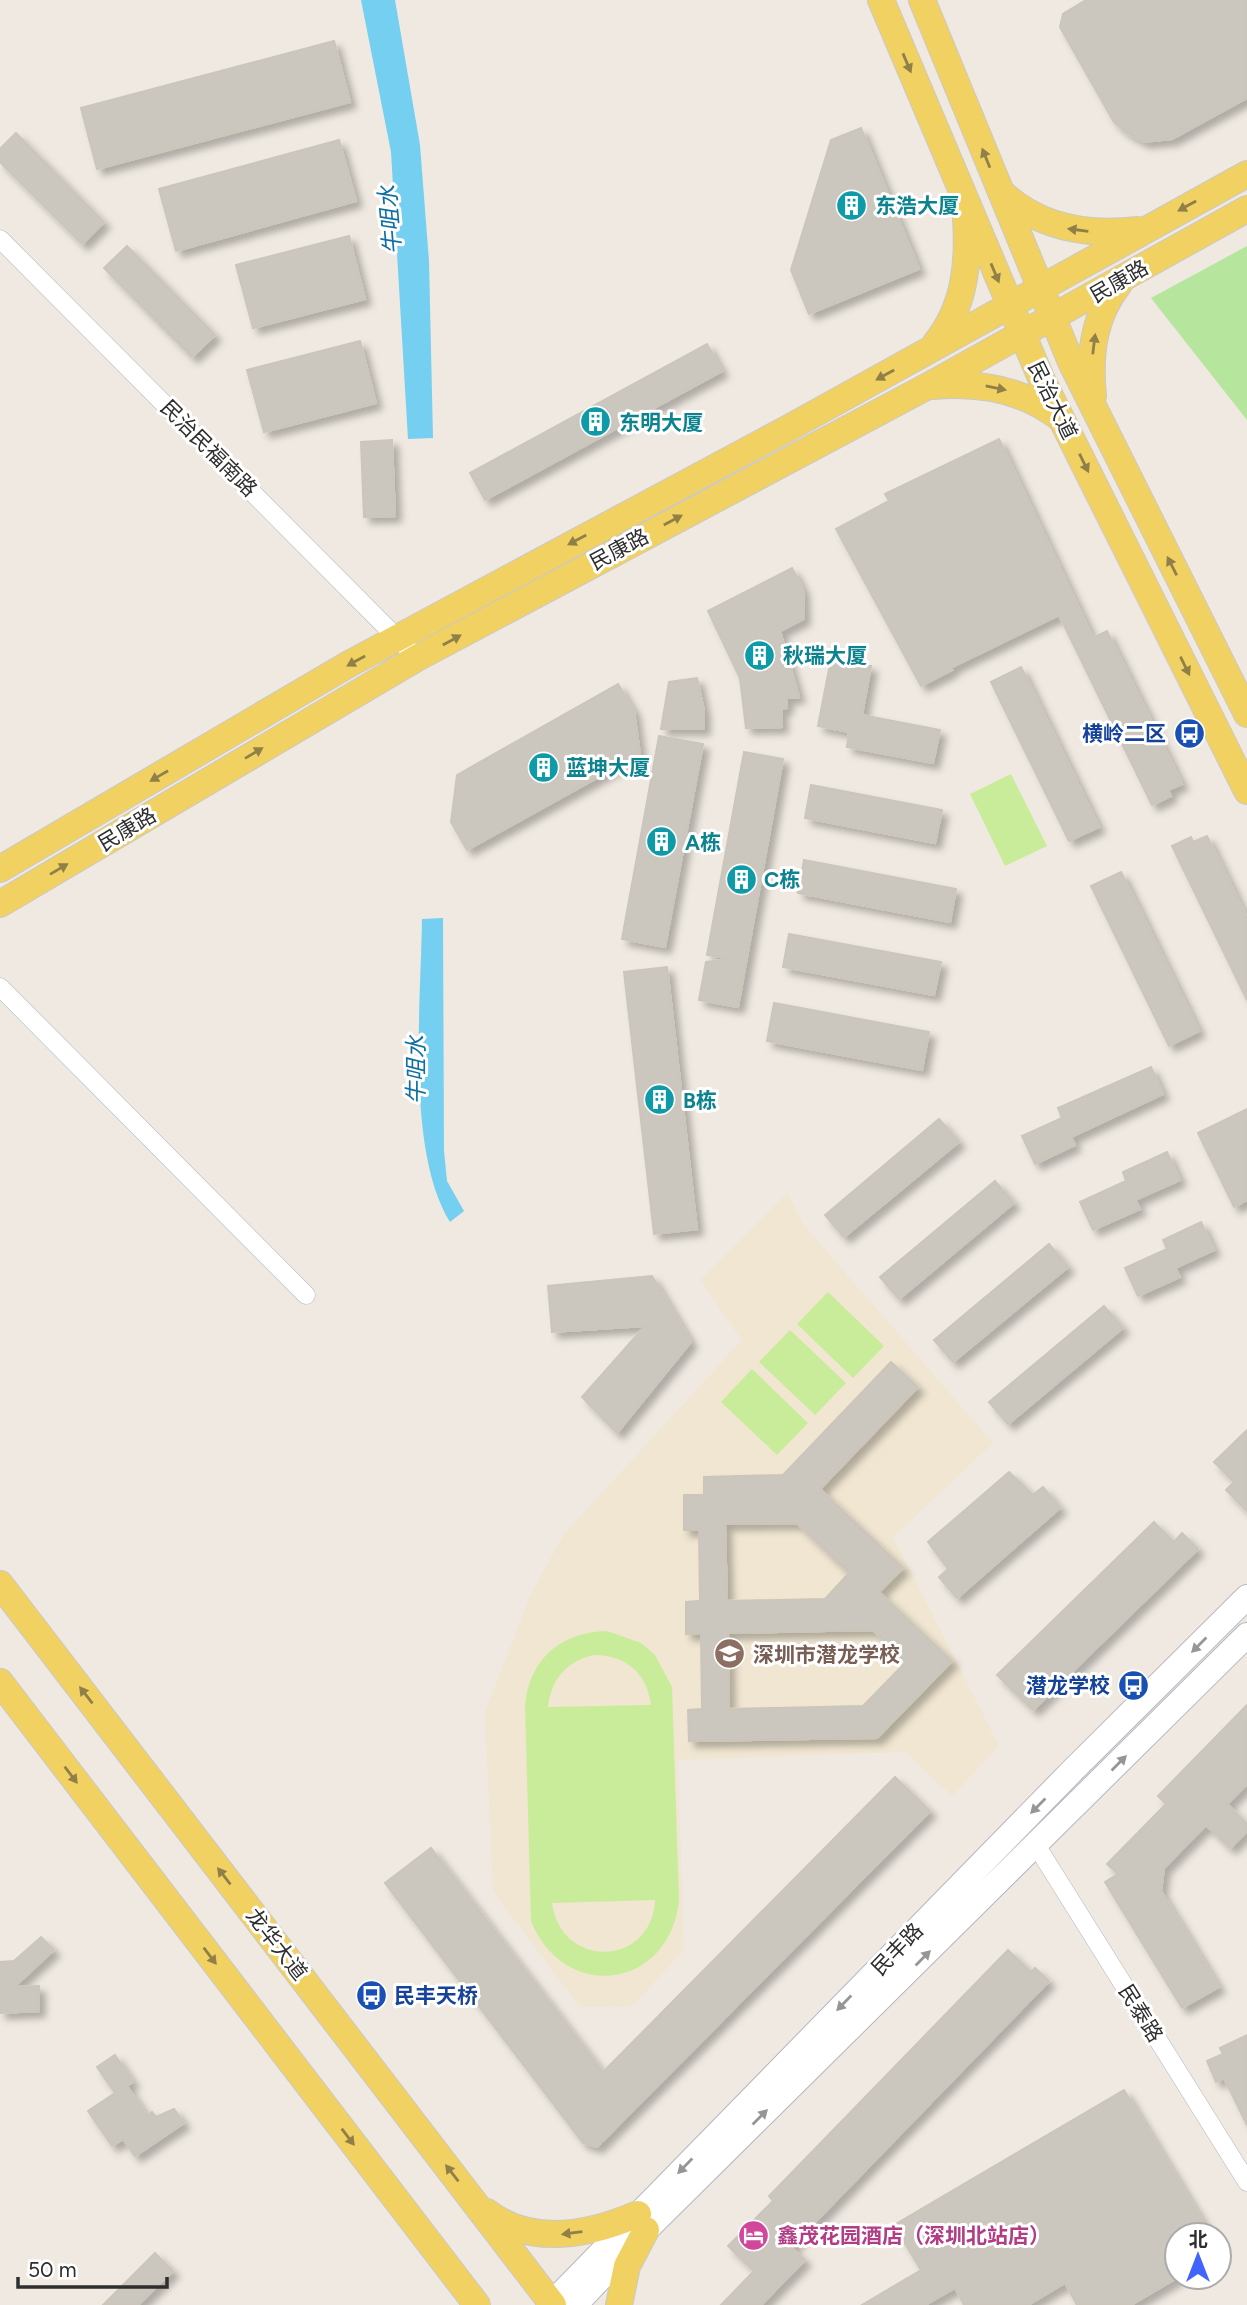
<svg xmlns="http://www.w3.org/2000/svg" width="1247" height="2305" viewBox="0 0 1247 2305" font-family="Figtree,'Noto Sans SC',sans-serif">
<defs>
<filter id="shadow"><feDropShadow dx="6" dy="6" stdDeviation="3.5" flood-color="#0004"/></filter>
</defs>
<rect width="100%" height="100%" fill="#efe9e1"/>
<!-- education -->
<path fill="#f0e6d1" d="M787,1193l16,31 190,219 -100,94 106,209 -47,50 -47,-44 -227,8 6,190 -52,56 -52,1 -87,-116 -8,-179 45,-116 34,-62 178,-194 -42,-60z"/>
<!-- green -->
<path fill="#b6e59e" d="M1247,246v174l-96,-122z"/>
<!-- pitch -->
<path fill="#c9ec9a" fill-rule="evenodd" d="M1011,774l36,72 -42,20 -35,-72z
M828,1292l56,54 -31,32 -56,-54z
M790,1330l56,53 -31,32 -56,-53z
M752,1369l56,54 -31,32 -56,-53z
M607,1631l34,12 14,12 17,32 7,214c-10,89 -115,102 -148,20l-6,-215c4,-47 36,-74 82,-75zM593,1655c32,0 54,17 58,50l-103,2c3,-28 18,-45 45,-52zM655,1900c-3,67 -94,70 -103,3z"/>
<!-- water -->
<path fill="#75cff0" d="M361,0h34l25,145 9,116 4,177 -25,1 -17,-287z
M443,918l1,233 3,30 17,30 -14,11c-44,-70 -29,-219 -28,-303z"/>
<!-- building -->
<path fill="#cbc7bf" stroke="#cbc5ba" stroke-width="2" fill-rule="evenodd" filter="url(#shadow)" d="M1086,0h161v98l-75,41 -28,3 -17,-9 -13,-11 -54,-95 3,-13z
M334,41l16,61 -253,67 -16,-61z
M861,128l58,141 -110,45 -18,-44 40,-130z
M16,133l88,89 -22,22 -82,-82v-13z
M339,140l17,61 -180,50 -17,-62z
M349,236l16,63 -112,29 -17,-63z
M127,246l88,89 -23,22 -88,-89z
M360,341l16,62 -112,29 -17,-62z
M707,344l15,27 -237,129 -15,-27z
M999,439l94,199 14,-7 75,153 -14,6 3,6 -19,9 -93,-190 -109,53 2,2 -31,16 -85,-157 53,-28 -4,-7z
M392,440l3,76 -31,1 -3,-75z
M792,568l11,21 1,30 -24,12 19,66 -13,1 1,10 -6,1 1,18 -36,1 -6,-50 -32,-67z
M831,659l40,7 -9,49 78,15 -7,33 -86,-16 2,-15 -31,-6z
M1021,667l78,160 -30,14 -78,-159z
M697,678l7,33v18h-43l8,-47z
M618,684l16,27 6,43 -173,96 -16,-28 6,-47z
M659,736l44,8 -38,203 -43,-8z
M744,752l39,7 -45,248 -39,-7 7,-38 26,-3 -25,-4z
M811,785l131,25 -7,33 -130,-25z
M1207,836l40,82v82l-75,-154 19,-9 2,5z
M804,860l152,29 -6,33 -152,-29z
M1121,872l78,159 -30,15 -78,-160z
M789,934l152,28 -7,33 -151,-28z
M667,967l30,262 -43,5 -30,-262z
M774,1003l155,29 -7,38 -155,-29z
M1151,1067l12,27 -92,43 4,8 -40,19 -13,-28 40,-18 -4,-10z
M1247,1109v91l-13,7 -36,-74z
M939,1119l20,23 -115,95 -19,-22z
M1167,1152l13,28 -45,20 5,9 -47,21 -13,-28 46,-21 -3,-9z
M995,1181l19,22 -115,96 -19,-22z
M1201,1222l13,28 -39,18 5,9 -42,19 -13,-28 42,-19 -4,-9z
M1049,1244l19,23 -115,95 -19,-22z
M652,1276l39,66 -74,91 -35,-36 63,-71 -93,6 -4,-46z
M1104,1306l19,22 -115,96 -19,-22z
M891,1362l27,25 -98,102 83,79 -24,24 73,69 -75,77 -188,3 -1,-31 14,-1 -1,-75h-15v-32l14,-1 -1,-71h-15v-35h20v-18l79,-2zM797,1523l52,50 -24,26 -98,2 -2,-77zM873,1630l33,32 -43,44 -134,3 -1,-76z
M1247,1430v81l-21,-21 8,-8 -20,-20z
M1009,1472l24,23 10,-8 17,21 -103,90 -18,-21 9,-8 -20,-27z
M1154,1522l20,20 8,-9 16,16 -165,161 -36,-35z
M1247,1705v79l-20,20 20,20v7l-17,17 -24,-23 -42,43 -3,23 58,96 -37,21 -77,-126 13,-8 -11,-10 59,-60 -8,-8z
M895,1777l35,34 -333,336 -14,-4 -198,-260 46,-35 172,224z
M41,1937l13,13 -40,37 25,-1v25l-39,2v-51l14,-1z
M1008,1950l23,22 4,-4 14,13 -258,266 14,13 -44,45h-40l33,-34 -26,-25 45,-45 -4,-5z
M1247,2035v90l-23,-47 -8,4 -9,-21 16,-7 -3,-6z
M115,2055l18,27 -6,4 20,30 5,-4 4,5 18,-8 10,14 -49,33 -12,-17 -11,7 -24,-35 27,-18 -18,-26z
M1124,2090l87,145h-34v43l-46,27h-54l-12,-22 -37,22h-64l-9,-17 -30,17h-63l59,-35 -27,-45z
M155,2253l18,18 -35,34h-35z"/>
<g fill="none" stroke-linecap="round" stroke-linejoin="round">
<defs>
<path id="street" d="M0,239l417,419
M0,987l306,308
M1036,1845l211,337"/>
<path id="secondary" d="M550,2305l521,-533 176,-175
M575,2305l71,-75 601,-595"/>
<path id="primary" d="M881,0l160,378 206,413
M922,0l149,362 176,352
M1001,192c38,36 86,44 137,38
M935,344c30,-37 34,-80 31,-126
M933,386c47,-4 91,3 128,33
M1093,396c-4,-41 0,-79 26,-112
M0,869l349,-205 438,-235 460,-255
M0,904l417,-246 511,-272 319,-177
M0,1584l553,721
M0,1682l477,623
M487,2212c45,35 102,23 151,2
M619,2305l8,-39 19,-36"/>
</defs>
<!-- street casing -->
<use href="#street" stroke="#b4b7c1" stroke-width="19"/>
<!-- secondary casing -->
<use href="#secondary" stroke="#b4b7c1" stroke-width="26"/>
<!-- primary casing -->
<use href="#primary" stroke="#c9c9c9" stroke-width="28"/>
<!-- street -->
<use href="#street" stroke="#fff" stroke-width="18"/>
<!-- secondary -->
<use href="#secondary" stroke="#fff" stroke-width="24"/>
<!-- primary -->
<use href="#primary" stroke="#f2d163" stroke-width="26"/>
</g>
<!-- one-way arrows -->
<defs><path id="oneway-solid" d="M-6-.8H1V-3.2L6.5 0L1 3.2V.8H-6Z" transform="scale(1.75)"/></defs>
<g fill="#908048">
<use href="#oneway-solid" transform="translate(907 63) rotate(67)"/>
<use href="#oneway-solid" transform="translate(986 158) rotate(-112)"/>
<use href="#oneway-solid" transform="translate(1187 206) rotate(151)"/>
<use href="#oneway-solid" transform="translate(1078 230) rotate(-172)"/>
<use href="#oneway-solid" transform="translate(995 273) rotate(67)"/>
<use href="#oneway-solid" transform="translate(1094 344) rotate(-83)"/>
<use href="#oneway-solid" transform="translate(885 375) rotate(151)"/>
<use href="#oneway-solid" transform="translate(996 388) rotate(12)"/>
<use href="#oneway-solid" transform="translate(1084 463) rotate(64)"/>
<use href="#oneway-solid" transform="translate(673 520) rotate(-28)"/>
<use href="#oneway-solid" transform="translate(577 540) rotate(152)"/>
<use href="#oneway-solid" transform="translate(1172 566) rotate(-117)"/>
<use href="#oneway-solid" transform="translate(452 640) rotate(-29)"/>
<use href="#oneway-solid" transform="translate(356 661) rotate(151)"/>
<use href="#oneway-solid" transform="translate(1185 666) rotate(64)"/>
<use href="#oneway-solid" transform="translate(254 753) rotate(-31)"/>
<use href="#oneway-solid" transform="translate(159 776) rotate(150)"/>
<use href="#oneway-solid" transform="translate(59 869) rotate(-31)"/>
<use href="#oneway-solid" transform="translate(86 1695) rotate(-128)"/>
<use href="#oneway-solid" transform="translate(71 1775) rotate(53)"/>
<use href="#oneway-solid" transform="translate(224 1876) rotate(-128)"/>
<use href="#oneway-solid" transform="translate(210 1956) rotate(53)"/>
<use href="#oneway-solid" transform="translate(348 2137) rotate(53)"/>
<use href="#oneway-solid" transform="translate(452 2173) rotate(-128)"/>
<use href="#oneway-solid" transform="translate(572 2233) rotate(173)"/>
</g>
<g fill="#969696">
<use href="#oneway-solid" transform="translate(1199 1645) rotate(135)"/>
<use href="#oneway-solid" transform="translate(1119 1763) rotate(-45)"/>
<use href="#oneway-solid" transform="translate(1038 1806) rotate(135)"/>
<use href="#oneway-solid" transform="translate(923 1958) rotate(-45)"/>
<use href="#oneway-solid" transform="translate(844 2003) rotate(134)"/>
<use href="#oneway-solid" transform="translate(760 2117) rotate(-45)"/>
<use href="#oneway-solid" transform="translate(685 2166) rotate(134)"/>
</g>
<!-- icons -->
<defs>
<symbol id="building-disc" viewBox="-11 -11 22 22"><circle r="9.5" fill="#0f9aa8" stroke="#fff"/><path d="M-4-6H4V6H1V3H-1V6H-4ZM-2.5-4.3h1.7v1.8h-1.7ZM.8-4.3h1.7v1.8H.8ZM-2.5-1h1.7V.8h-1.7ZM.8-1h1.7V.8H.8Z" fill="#fff"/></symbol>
<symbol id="bus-disc" viewBox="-11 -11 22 22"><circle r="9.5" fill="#1a4fb4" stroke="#fff"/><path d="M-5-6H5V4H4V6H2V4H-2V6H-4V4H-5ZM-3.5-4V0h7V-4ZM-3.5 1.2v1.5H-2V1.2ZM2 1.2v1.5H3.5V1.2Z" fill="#fff"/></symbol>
<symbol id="school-disc" viewBox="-11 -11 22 22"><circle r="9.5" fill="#8d6e63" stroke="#fff"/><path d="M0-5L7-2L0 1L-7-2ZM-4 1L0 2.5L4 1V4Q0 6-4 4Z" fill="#fff"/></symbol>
<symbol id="hotel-disc" viewBox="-11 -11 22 22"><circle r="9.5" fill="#d1479c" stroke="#fff"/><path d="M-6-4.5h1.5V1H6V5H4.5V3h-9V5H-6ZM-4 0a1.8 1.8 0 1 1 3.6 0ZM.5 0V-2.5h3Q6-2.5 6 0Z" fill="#fff"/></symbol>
</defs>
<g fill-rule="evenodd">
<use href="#building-disc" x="834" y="188" width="35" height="35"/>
<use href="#building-disc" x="578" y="404" width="35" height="35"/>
<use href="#building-disc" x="742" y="638" width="35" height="35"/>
<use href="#bus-disc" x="1172" y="716" width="35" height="35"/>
<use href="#building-disc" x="526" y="750" width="35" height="35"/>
<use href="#building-disc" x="644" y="824" width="35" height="35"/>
<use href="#building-disc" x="724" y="862" width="35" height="35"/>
<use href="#building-disc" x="642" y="1082" width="35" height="35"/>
<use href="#school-disc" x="712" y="1636" width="35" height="35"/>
<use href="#bus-disc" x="1116" y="1668" width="35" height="35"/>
<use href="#bus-disc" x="354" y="1978" width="35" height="35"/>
<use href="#hotel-disc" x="736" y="2218" width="35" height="35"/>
</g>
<g text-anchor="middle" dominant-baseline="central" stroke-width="6" stroke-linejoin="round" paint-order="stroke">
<!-- culture labels -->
<g font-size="21" font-weight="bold" fill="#0d838f" stroke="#fff" text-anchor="start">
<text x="875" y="205">东浩大厦</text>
<text x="619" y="422">东明大厦</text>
<text x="783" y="655">秋瑞大厦</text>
<text x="566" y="767">蓝坤大厦</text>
<text x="685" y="842">A栋</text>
<text x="764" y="879">C栋</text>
<text x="683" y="1100">B栋</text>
</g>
<!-- street labels -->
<g font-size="21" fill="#2e2e2e" stroke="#fff">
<text transform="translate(1119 281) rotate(-30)">民康路</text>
<text transform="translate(1053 400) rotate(64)">民治大道</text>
<text transform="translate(209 448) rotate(45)">民治民福南路</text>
<text transform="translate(619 549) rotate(-28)">民康路</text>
<text transform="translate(127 829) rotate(-31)">民康路</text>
<text transform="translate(277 1944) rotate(52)">龙华大道</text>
<text transform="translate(897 1949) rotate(-46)">民丰路</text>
<text transform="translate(1141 2013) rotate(58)">民泰路</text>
</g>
<!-- transit labels -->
<g font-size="21" font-weight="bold" fill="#164399" stroke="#fff" text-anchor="end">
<text x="1166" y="733">横岭二区</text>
<text x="1110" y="1685">潜龙学校</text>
<text x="394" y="1995" text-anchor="start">民丰天桥</text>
</g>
<!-- education labels -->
<g font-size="21" font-weight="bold" fill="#785e54" stroke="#fff" text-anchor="start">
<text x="753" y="1654">深圳市潜龙学校</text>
</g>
<!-- hotel labels -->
<g font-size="21" font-weight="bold" fill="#b23c85" stroke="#fff" text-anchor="start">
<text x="777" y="2235">鑫茂花园酒店（深圳北站店）</text>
</g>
<!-- water labels -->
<g font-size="23" font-style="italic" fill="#0d6fa3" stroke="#fff">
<text transform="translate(390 220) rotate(-95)">牛咀水</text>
<text transform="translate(416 1070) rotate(-90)">牛咀水</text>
</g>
</g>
<!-- north arrow -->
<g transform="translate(1198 2256)"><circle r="33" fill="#ffffff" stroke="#ababab" stroke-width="2"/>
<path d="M0-5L12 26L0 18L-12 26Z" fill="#4264fb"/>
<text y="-10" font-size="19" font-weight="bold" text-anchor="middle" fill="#2e2e2e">北</text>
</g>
<!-- scale -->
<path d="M18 2277v10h149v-10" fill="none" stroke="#2e2e2e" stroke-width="3.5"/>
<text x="28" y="2277" font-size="21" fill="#2e2e2e" stroke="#ffffff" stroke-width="5" paint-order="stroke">50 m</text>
</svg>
